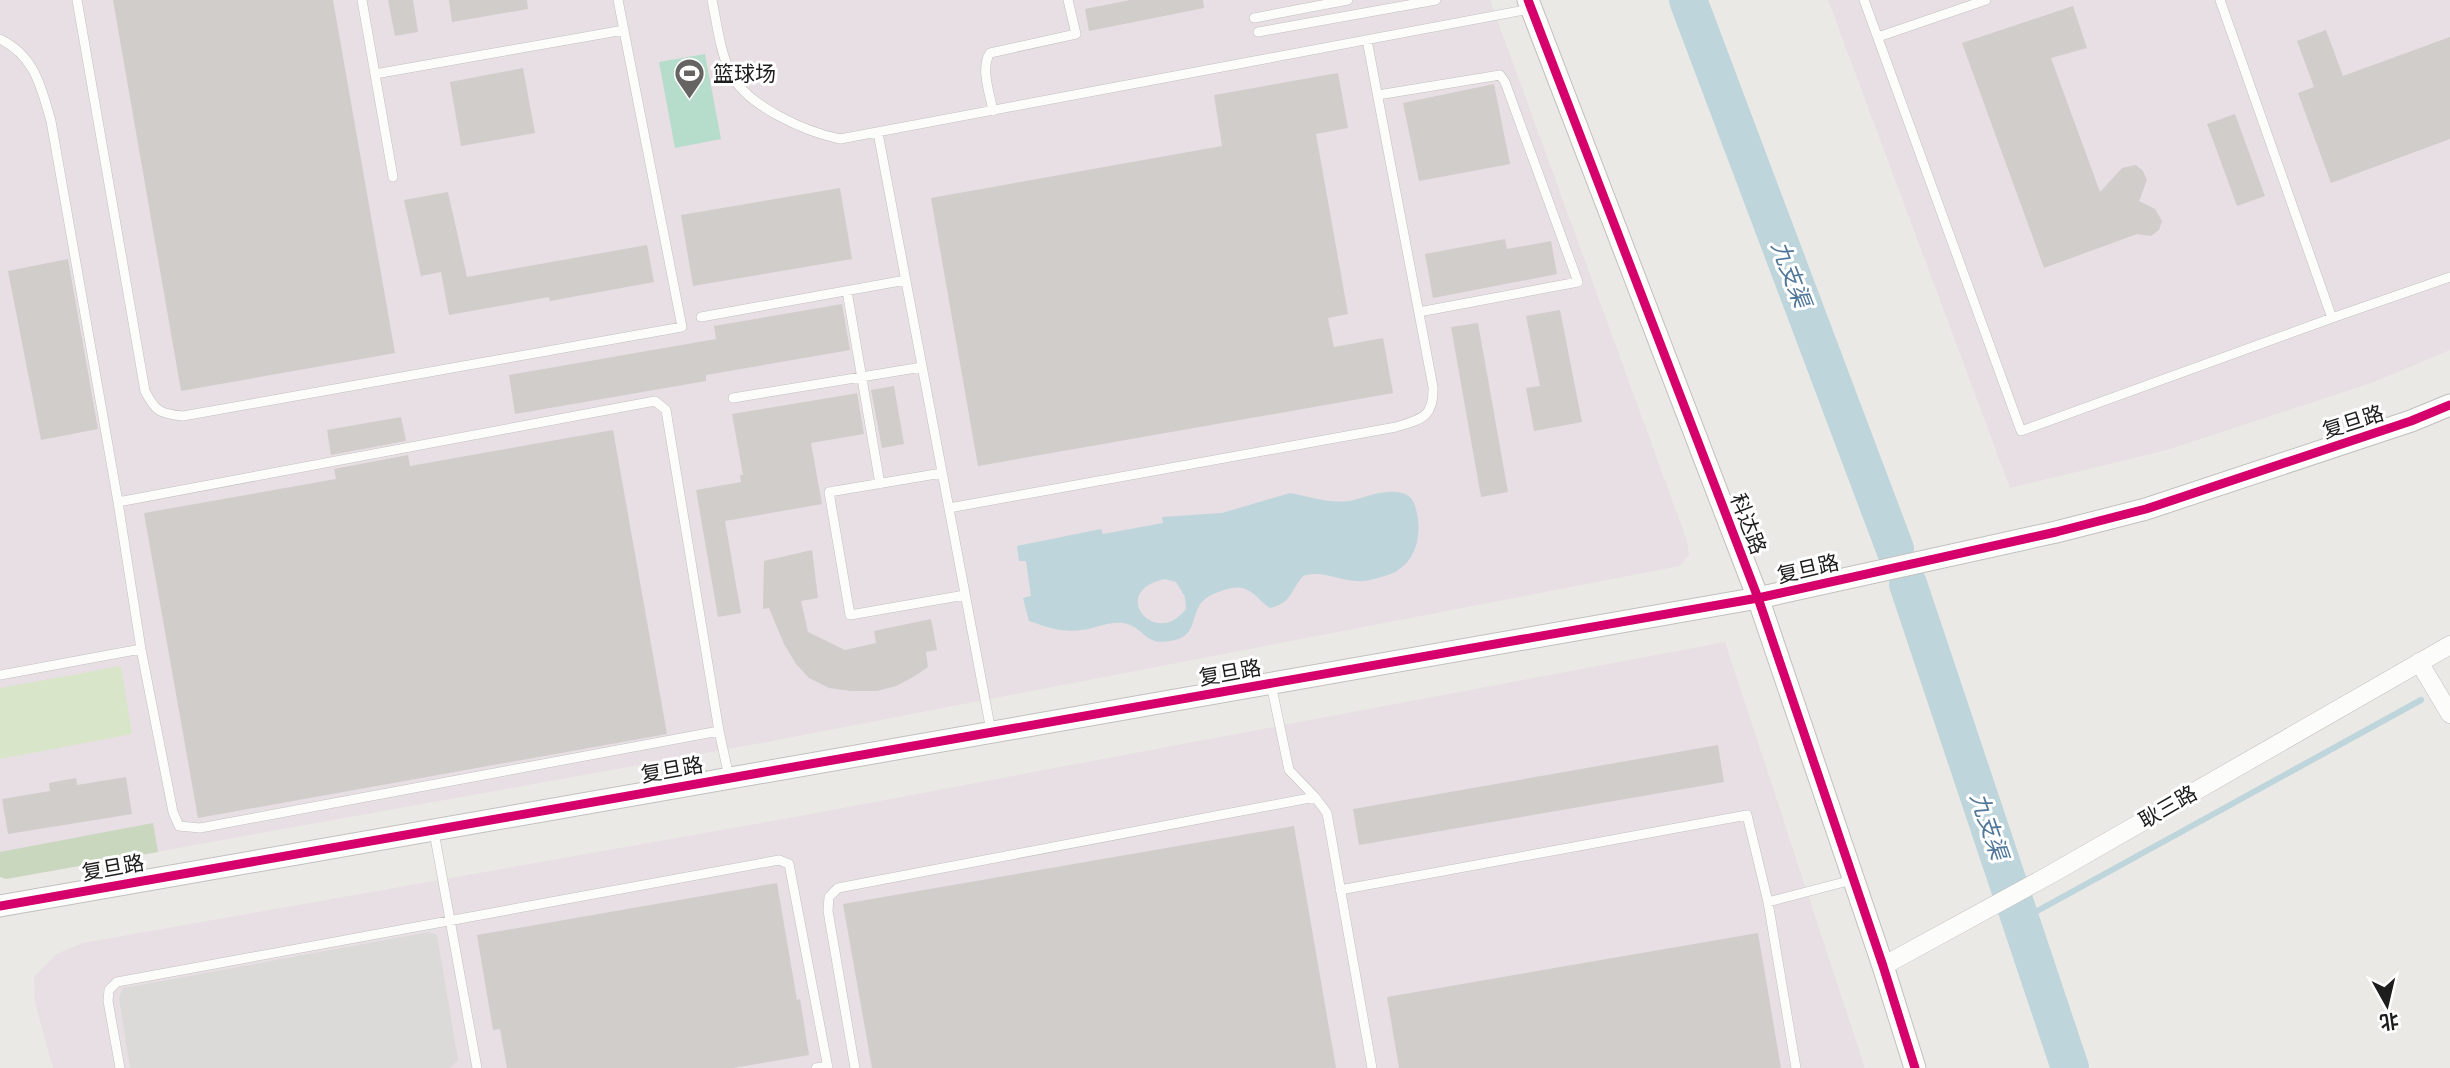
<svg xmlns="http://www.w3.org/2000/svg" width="2450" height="1068" viewBox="0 0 2450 1068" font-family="'Fira Sans','Noto Sans SC',sans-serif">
<rect width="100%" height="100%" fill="#ebe9e6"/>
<!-- industrial -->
<path fill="#e8dfe4" d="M0,0h1490l197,541 2,14 -9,11 -913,176 -761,137 -6,-2z
M1828,0h622v350l-76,32 -207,68 -157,38z
M1725,642l140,426h-1812l-18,-65 -1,-26 22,-23 27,-11 706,-125z"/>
<!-- grass -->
<path fill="#d8e5c8" d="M121,666l11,68 -132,25v-71z"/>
<!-- forest -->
<path fill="#c8d7be" d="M153,823l5,29 -152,27 -6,-2v-25z"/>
<!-- pitch -->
<path fill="#b6ddcb" d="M705,54l16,85 -46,9 -16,-86z"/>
<!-- parking -->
<path fill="#dbdad9" d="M429,932l8,3 21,125 -8,8h-320l-11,-70 4,-10z"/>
<!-- water -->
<path fill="#bdd5db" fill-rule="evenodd" d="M1290,493c21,4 43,12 64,7 15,-4 37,-13 53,-5 7,4 8,11 10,18 5,25 -2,53 -29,62 -10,3 -22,7 -32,6 -19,-1 -34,-11 -53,-5 -13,15 -11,27 -33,32 -9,-5 -15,-16 -25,-19 -6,-3 -15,-1 -21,1 -9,3 -17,6 -23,13 -10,14 -5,32 -26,37 -33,8 -28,-13 -52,-17 -15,-2 -28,6 -42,7 -18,3 -35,-3 -52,-9l-6,-23 8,-2 -5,-35h-7l-2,-15 84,-17 2,5 60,-11 -1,-6 60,-4zM1165,579l11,3 9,15 1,12c-31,41 -79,-18 -21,-30z"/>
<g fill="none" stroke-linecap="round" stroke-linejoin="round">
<!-- stream -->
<path stroke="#bdd5db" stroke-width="6" d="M2021,920l400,-220"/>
<!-- river -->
<path stroke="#bdd5db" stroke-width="38" d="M1688,0l207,549
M1908,584l162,484"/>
</g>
<!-- building -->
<path fill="#d0cdcb" d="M113,0h220l62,353 -214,38z
M388,0h25l5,32 -23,4z
M449,0h78l1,9 -76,13z
M1130,0h73l1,8 -115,23 -4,-22z
M2073,6l14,42 -36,10 49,134 22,-24 14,-3 7,6 4,9 -8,21 16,8 7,12 -3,9 -8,6 -14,-2 -93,34 -82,-225z
M2326,30l17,46 107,-39v102l-119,44 -33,-90 16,-6 -17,-46z
M523,68l12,65 -74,13 -11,-64z
M1338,73l10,55 -32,6 32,180 -20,4 6,29 49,-9 10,55 -415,73 -47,-268 291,-52 -8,-51z
M1494,84l16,80 -91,17 -16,-78z
M2235,114l30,82 -28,10 -30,-82z
M840,188l12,71 -159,27 -12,-71z
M448,192l19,85 180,-32 7,37 -104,19 -1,-4 -100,18 -8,-43 -20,4 -17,-76z
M1505,239l2,10 44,-8 6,33 -124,24 -8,-44z
M68,259l30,170 -57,11 -33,-169z
M842,304l8,46 -144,25v6l-191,33 -6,-39 207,-36 -2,-13z
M1560,310l22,112 -48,9 -8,-43 14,-2 -14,-70z
M1478,323l30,169 -27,5 -30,-170z
M894,386l10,58 -22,4 -11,-58z
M853,394l4,-1 7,41 -53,9 11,61 -97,17 16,92 -23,4 -22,-127 45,-8 -1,-7h3l-11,-61z
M401,417l5,24 -75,14 -4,-25z
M613,430l54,304 -469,84 -54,-305 192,-34 -2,-10 74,-14 2,11z
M812,550l6,48 -17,3 7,31 37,18 31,-7 -2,-12 57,-12 6,31 -11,2 2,15 -13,9 -19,10 -19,5h-26l-22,-3 -20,-10 -13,-14 -12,-20 -15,-36 -6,1 1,-48z
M1718,745l6,37 -365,63 -6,-36z
M126,777l6,37 -124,20 -6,-35 48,-8 -1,-8 27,-5 1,7z
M1294,826l42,242h-464l-29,-164z
M777,883l20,117 3,-1 9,56 -76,13h-226l-7,-39 -7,1 -16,-95z
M1758,933l23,135h-382l-12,-71z"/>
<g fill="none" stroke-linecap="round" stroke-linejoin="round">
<defs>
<path id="service" d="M77,0l68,391c10,20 15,23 38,25l499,-89 -64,-327
M362,0l31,177
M712,0c5,24 8,52 19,74 16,32 75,58 109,65l690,-130
M1864,0l157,431 311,-113
M2220,0l112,318 118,-41
M1254,18l94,-18
M1258,32l178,-32
M1878,37l108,-37
M0,39c35,17 41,48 51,82l67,381
M375,74l249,-44
M1378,95l122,-20 5,7 73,200 -159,30
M993,111c-3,-17 -13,-43 -3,-58l86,-19 -8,-34
M878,133l113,598
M847,291l33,193
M701,317l205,-37
M733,398l189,-31
M655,401l11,9 53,321 -519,97 -21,-2 -6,-14 -32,-163 -23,-147z
M942,473l-113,19 21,123 115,-20
M949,508l447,-81c26,-8 38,-10 37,-40l-66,-347
M0,675l141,-26
M1271,684l18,86 26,27 12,16 45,255
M719,731l10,46
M434,832l43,236
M1340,890l407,-75 21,87 28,166
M1768,902l84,-22
M120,1068l-12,-67 1,-11 8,-8 662,-122 10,4 39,204
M816,1068l12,-2
M855,1068l-27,-157 1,-14 9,-9 477,-91"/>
<path id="minor" d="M2419,662l31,52
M1883,966l170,-93 397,-228"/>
<path id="tertiary" d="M1528,0l230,598 125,368 32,102
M0,906l1758,-308 298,-66 90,-23 265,-88 39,-16"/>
</defs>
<!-- service casing -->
<use href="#service" stroke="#c1c0be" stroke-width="10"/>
<!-- minor casing -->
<use href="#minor" stroke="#c1c0be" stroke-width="19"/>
<!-- tertiary casing -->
<use href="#tertiary" stroke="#c1c0be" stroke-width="23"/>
<!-- service -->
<use href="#service" stroke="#fcfcfb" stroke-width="9"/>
<!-- minor -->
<use href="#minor" stroke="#fcfcfb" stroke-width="18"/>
<!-- tertiary -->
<use href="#tertiary" stroke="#fcfcfb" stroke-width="21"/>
<defs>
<path id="cycleway" d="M1528,0l230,598 125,368 32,102
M0,906l1758,-308 298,-66 90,-23 265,-88 39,-16"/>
</defs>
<!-- cycleway casing -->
<use href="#cycleway" stroke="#fff" stroke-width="13"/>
<!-- cycleway -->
<use href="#cycleway" stroke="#d6006c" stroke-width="9"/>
</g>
<!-- icons -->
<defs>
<symbol id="stadium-pin" viewBox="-11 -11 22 30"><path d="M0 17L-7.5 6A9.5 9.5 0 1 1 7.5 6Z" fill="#656463" stroke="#fff"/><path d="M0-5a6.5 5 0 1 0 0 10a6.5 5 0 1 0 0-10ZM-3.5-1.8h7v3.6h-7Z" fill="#fff"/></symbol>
</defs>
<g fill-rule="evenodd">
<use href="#stadium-pin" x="672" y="56" width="35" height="47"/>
</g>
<g text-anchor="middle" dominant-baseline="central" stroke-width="6" stroke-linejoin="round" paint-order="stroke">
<!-- poi labels -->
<g font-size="21" fill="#1d1d1d" stroke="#fff" text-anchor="start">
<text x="713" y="74">篮球场</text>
</g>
<!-- street labels -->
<g font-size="21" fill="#1d1d1d" stroke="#fff">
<text transform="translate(2353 422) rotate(-18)">复旦路</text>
<text transform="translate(1748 524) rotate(69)">科达路</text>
<text transform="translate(1808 569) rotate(-13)">复旦路</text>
<text transform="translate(1230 673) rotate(-10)">复旦路</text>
<text transform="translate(672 770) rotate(-10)">复旦路</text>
<text transform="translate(2168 807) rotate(-30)">耿三路</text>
<text transform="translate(113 868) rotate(-10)">复旦路</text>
</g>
<!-- water labels -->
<g font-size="23" font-style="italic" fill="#51789a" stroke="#fff">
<text transform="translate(1791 274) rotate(69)">九支渠</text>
<text transform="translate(1989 826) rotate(71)">九支渠</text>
</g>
</g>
<!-- north arrow -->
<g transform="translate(2387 1005) rotate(172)" stroke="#ffffff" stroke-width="5" paint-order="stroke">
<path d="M0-5L12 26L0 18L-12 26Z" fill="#1d1d1d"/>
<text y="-10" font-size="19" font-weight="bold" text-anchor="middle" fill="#1d1d1d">北</text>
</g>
</svg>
